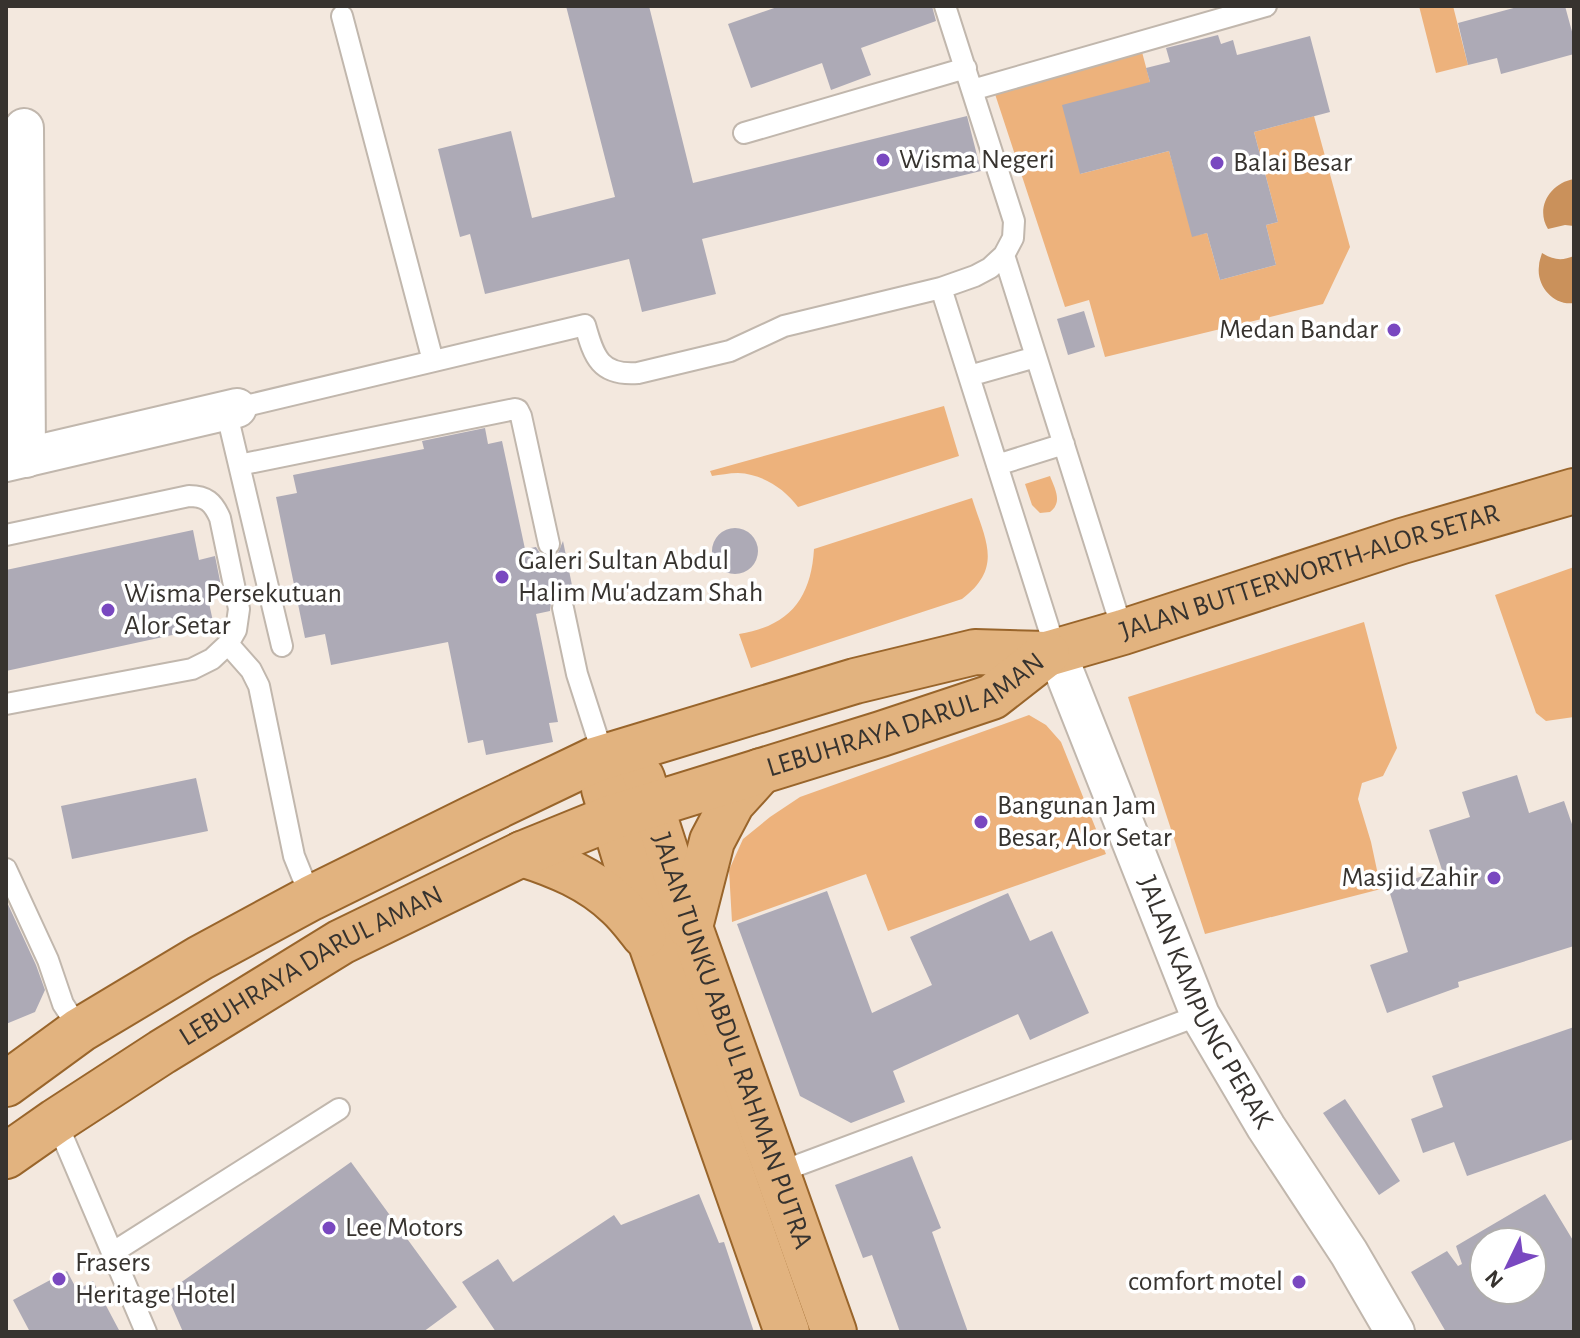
<svg xmlns="http://www.w3.org/2000/svg" width="1580" height="1338" viewBox="0 0 1580 1338" font-family="'Alegreya Sans',sans-serif">
<rect width="100%" height="100%" fill="#f3e8de"/>
<!-- green -->
<path fill="#edb27c" d="M1419,6h34l15,59 -32,8z
M1142,52l8,30 -70,92 89,-23 24,85 14,-3 13,47 56,-15 -10,-40 12,-3 -24,-90 60,-16 36,131 -27,57 -218,53 -16,-57 -24,7 -71,-216z
M944,406l15,50 -161,51c-14,-19 -36,-33 -60,-34 -9,0 -18,2 -26,3l-2,-5z
M1050,476c5,13 13,26 0,36l-10,1 -8,-8 -7,-21z
M972,498c13,42 32,69 -10,101l-211,69 -12,-34c51,-8 72,-36 75,-85z
M1574,567v150l-28,4 -10,-8 -41,-118z
M1364,622l33,126 -14,28 -21,7 -4,16 13,43 10,47 -176,45 -77,-237z
M1029,715l17,10 15,17 45,112 -218,77 -22,-57 -134,48 -3,-52 14,-31 27,-22 30,-20z"/>
<!-- water -->
<path fill="#ca915b" d="M1574,179v47l-9,-1 -17,4c-13,-21 2,-46 26,-50z
M1542,253c11,7 20,8 32,3v47c-20,3 -38,-17 -35,-37 0,-5 2,-9 3,-13z"/>
<!-- building -->
<path fill="#adaab6" fill-rule="evenodd" d="M566,6h83l44,177 274,-67 14,55 -279,68 14,55 -74,18 -13,-53 -144,35 -15,-60 -10,3 -22,-88 73,-18 21,87 83,-21z
M780,6h152l4,15 -75,27 10,27 -40,15 -9,-27 -71,25 -23,-64z
M1521,6h44l9,33v15l-73,20 -4,-16 -29,7 -10,-42z
M1218,35l3,9 12,-4 4,15 73,-19 20,76 -76,20 24,90 -12,3 10,40 -56,15 -13,-47 -15,4 -23,-86 -89,23 -18,-69 88,-23 -4,-14 24,-6 -4,-14z
M1084,311l11,36 -27,8 -11,-36z
M485,428l3,16 14,-3 23,108 11,-2 4,6 11,4 7,-4 5,-12 13,64 -8,-9h-8l-9,7 -1,8 -14,3 22,108 -9,1 4,19 -67,13 -3,-15 -15,3 -20,-101 -117,23 -6,-31 -20,4 -29,-141 21,-4 -4,-18 131,-26 -2,-8z
M712 551a23 23 0 1 1 46 0a23 23 0 1 1-46 0Z
M193,530l6,30 16,-4 7,35 -15,3 7,32 -208,45v-101z
M1517,775l12,38 35,-12 10,29v116l-116,36 1,5 -72,26 -17,-48 38,-13 -20,-65 54,-17 -13,-40 41,-13 -8,-25z
M196,778l12,53 -136,28 -11,-53z
M827,891l45,122 60,-28 -22,-48 98,-44 22,48 22,-10 37,82 -59,27 -12,-26 -125,57 12,31 -54,21 -51,-27 -63,-172z
M6,900l30,65 9,25 -10,22 -29,12z
M1574,1027v112l-107,37 -13,-34 -31,11 -12,-34 32,-12 -11,-31z
M1345,1099l55,82 -21,14 -56,-82z
M912,1156l29,72 -9,4 36,100h-68l-28,-77 -9,3 -28,-73z
M351,1162l106,145 -34,25h-240l-17,-39z
M699,1194l20,49 5,-1 30,90h-258l-34,-50 36,-23 15,23 101,-67 7,10z
M1545,1194l29,48v90h-128l-35,-60 36,-21 11,15 4,-2 -6,-18zM1484,1242h48v48h-48z
M67,1271l10,19 16,-9 27,51h-90l-17,-32z"/>
<g fill="none" stroke-linecap="round" stroke-linejoin="round">
<defs>
<path id="lane" d="M342,16l91,345
M972,90l294,-84
M744,133l222,-65
M1004,255l119,377
M941,288l115,363
M969,376l67,-19
M237,408l348,-83c9,32 15,51 53,48l92,-22 54,-25 157,-38 34,-12 15,-8 14,-13 9,-17 1,-17 -69,-215
M226,410l56,236
M239,465l276,-56 3,1 3,6 28,128
M997,465l67,-21
M6,535l183,-39c17,0 24,6 31,22l19,91 -3,21 -8,14 -16,15 -20,10 -186,35
M563,608l14,66 27,84
M228,644l23,26 8,16 35,170 17,42
M6,869l42,91 15,44 17,26
M56,1121l90,211
M777,1173l423,-158
M112,1253l227,-144"/>
<g id="street">
<path d="M24,128l2,330"/>
<path d="M6,462l231,-54"/>
<path id="s1" d="M1056,651l144,364 66,112 83,126 46,79"/>
</g>
<g id="primary">
<path id="s2" d="M642,778l48,149 144,405"/>
<path d="M604,789l46,152 137,391"/>
<path d="M522,854c35,11 69,25 96,51 10,9 18,20 26,30"/>
<path d="M690,927l22,-86 20,-38 29,-32"/>
<path id="s3" d="M6,1084l74,-54 120,-72 111,-60 162,-80 121,-58 261,-79 120,-29 72,2 76,-22 279,-91 172,-50"/>
<path id="s4" d="M6,1156l50,-35 106,-69 179,-110 181,-88 91,-37 268,-83 111,-37 55,-43"/>
</g>
</defs>
<!-- lane casing -->
<use href="#lane" stroke="#c1b7ad" stroke-width="24"/>
<!-- street casing -->
<use href="#street" stroke="#c1b7ad" stroke-width="42"/>
<!-- primary casing -->
<use href="#primary" stroke="#99652b" stroke-width="48"/>
<!-- lane -->
<use href="#lane" stroke="#fff" stroke-width="20"/>
<!-- street -->
<use href="#street" stroke="#fff" stroke-width="38"/>
<!-- primary -->
<use href="#primary" stroke="#e2b37f" stroke-width="44"/>
</g>
<!-- markers -->
<g fill="#7948c0" stroke="#fff" stroke-width="3">
<circle cx="883" cy="160" r="8"/>
<circle cx="1217" cy="163" r="8"/>
<circle cx="1394" cy="330" r="8"/>
<circle cx="502" cy="577" r="8"/>
<circle cx="108" cy="610" r="8"/>
<circle cx="981" cy="822" r="8"/>
<circle cx="1494" cy="878" r="8"/>
<circle cx="329" cy="1228" r="8"/>
<circle cx="59" cy="1279" r="8"/>
<circle cx="1299" cy="1282" r="8"/>
</g>
<g text-anchor="middle" dominant-baseline="central" stroke-width="7" stroke-linejoin="round" paint-order="stroke">
<!-- poi labels -->
<g font-size="28" fill="#37332f" stroke="#fff" text-anchor="start">
<text x="899" y="160">Wisma Negeri</text>
<text x="1233" y="163">Balai Besar</text>
<text x="1378" y="330" text-anchor="end">Medan Bandar</text>
<text x="518" y="561">Galeri Sultan Abdul<tspan x="518" dy="32">Halim Mu'adzam Shah</tspan></text>
<text x="124" y="594">Wisma Persekutuan<tspan x="124" dy="32">Alor Setar</tspan></text>
<text x="997" y="806">Bangunan Jam<tspan x="997" dy="32">Besar, Alor Setar</tspan></text>
<text x="1478" y="878" text-anchor="end">Masjid Zahir</text>
<text x="345" y="1228">Lee Motors</text>
<text x="75" y="1263">Frasers<tspan x="75" dy="32">Heritage Hotel</tspan></text>
<text x="1283" y="1282" text-anchor="end">comfort motel</text>
</g>
<!-- street labels -->
<g font-size="28" fill="#37332f" stroke="#fff">
<text stroke="none"><textPath href="#s3" startOffset="1416">JALAN BUTTERWORTH-ALOR SETAR</textPath></text>
<text stroke="none"><textPath href="#s4" startOffset="1008">LEBUHRAYA DARUL AMAN</textPath></text>
<text stroke="none"><textPath href="#s4" startOffset="360">LEBUHRAYA DARUL AMAN</textPath></text>
<text stroke="none"><textPath href="#s1" startOffset="382">JALAN KAMPUNG PERAK</textPath></text>
<text stroke="none"><textPath href="#s2" startOffset="278">JALAN TUNKU ABDUL RAHMAN PUTRA</textPath></text>
</g>
</g>
<!-- border -->
<rect width="1580" height="1338" fill="none" stroke="#37332f" stroke-width="16"/>
<!-- north arrow -->
<g transform="translate(1508 1266) rotate(227)"><circle r="38" fill="#ffffff" stroke="#afadac" stroke-width="2"/>
<path d="M0-6L14 30L0 20L-14 30Z" fill="#7948c0"/>
<text y="-12" font-size="22" font-weight="bold" text-anchor="middle" fill="#37332f">N</text>
</g>
</svg>
